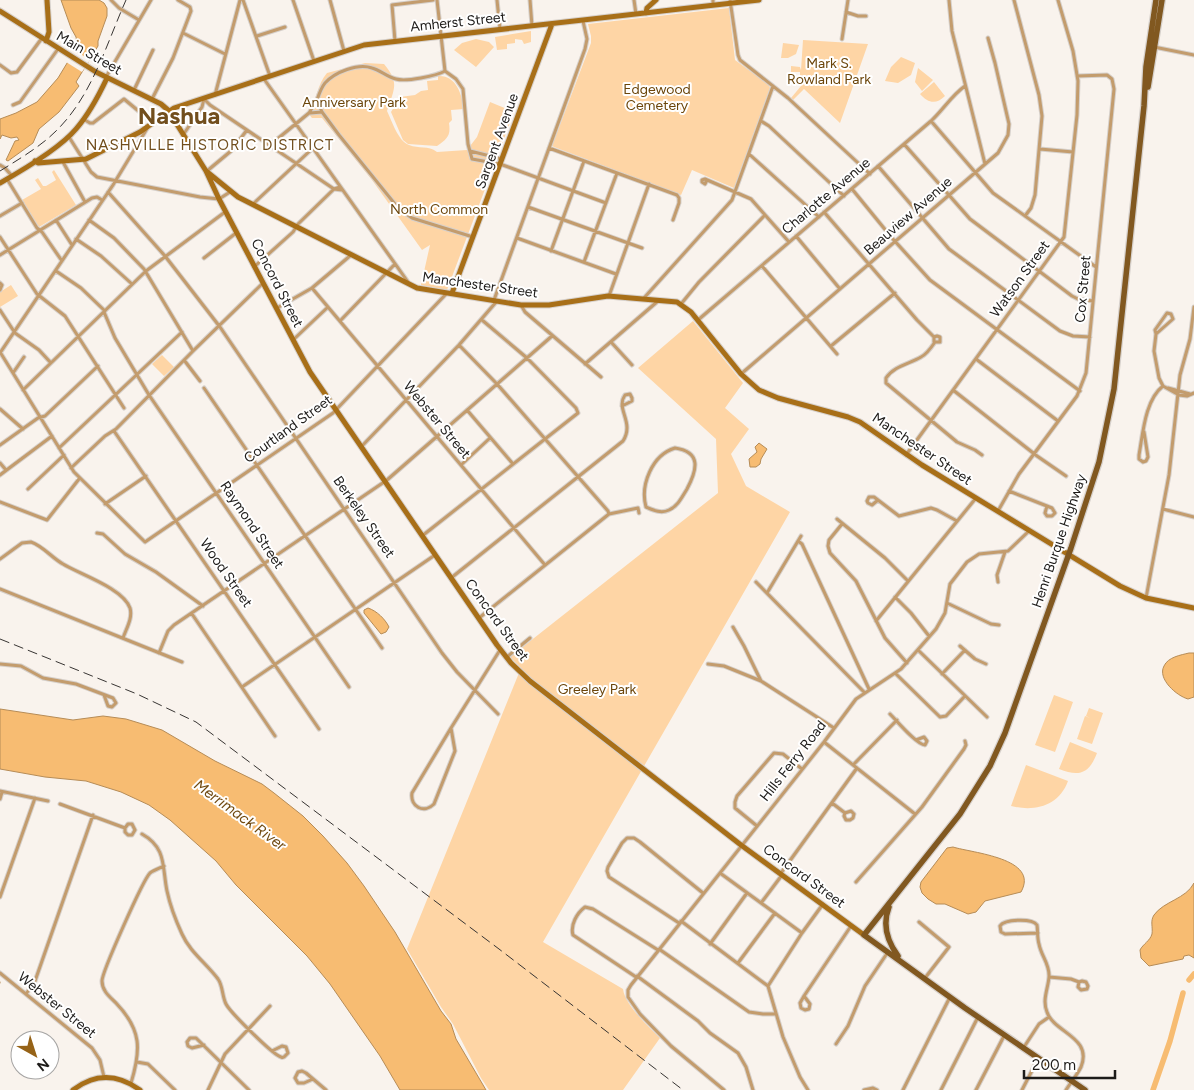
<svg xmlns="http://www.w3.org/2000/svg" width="1194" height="1090" viewBox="0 0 1194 1090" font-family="Figtree,sans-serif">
<rect width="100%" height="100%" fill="#f9f3ed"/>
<!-- green -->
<path fill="#fed5a5" d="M729,8l6,52 34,25 1,3 -36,100 -42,-18 -11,25 -127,-48 -2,-1 39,-103v-7l-3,-12z
M531,31v11l-7,2 -2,-4 -7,-1v4l-8,1v5l-10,1 -2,-13z
M476,39l13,3 5,5 -18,20 -22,-17 8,-7z
M803,40l65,4 -28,79 -36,-34 -11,11 -2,-2 10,-12 -1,-1v-13h-9v-6l9,1 1,3z
M783,43l16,2 -3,9 -8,4h-7z
M901,57l14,6 -4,12 -13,8 -13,-2 6,-14z
M365,63l19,1c16,19 10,25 3,47 5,10 11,30 22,34 10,4 19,0 28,7l30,-2 10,-13 13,-35 24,10 -67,178 -26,-5 9,-40 -8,5 -50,-70 -50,-62h-10l-5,-6c10,-10 10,-28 20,-39z
M918,68l15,12 -11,11 -7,-9z
M438,76c18,-1 24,18 26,33l-13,1 1,10 -3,3c2,13 -2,16 -12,23l-29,-2 -5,-4 -12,-28 6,-10v-3h3v-2l15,-2 6,-4 7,-1 -1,-9 11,-1z
M934,82l11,14c-9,9 -17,7 -25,-2z
M54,170l22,35 -37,22 -17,-27 19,-11 -6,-9 3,-2 5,8h3l10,-6 -4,-8z
M11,285l7,11 -18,11v-15z
M693,321l50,62 -18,25 24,21 -18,25 15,32 44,26 -247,430 80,47c2,16 25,37 37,49l-37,52h-134l-8,-12 -28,-54 -12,-17 -34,-58 114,-281 -11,-11 208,-164 -2,-54 -78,-71z
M162,355l12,12 -10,9 -12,-12z
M1054,695l19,7 -18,50 -20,-7z
M1089,708l14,5 -11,31 -15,-5 8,-23 5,2 -4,-2z
M1070,742l27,11c-8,21 -18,24 -38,16z
M1026,765l42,16c-9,25 -33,31 -57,25z"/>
<!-- water -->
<path fill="#f7bc72" stroke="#b68c57" d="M61,0h38l5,3 3,5v8l-9,25v5l-22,36 3,4 -20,26 -20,17 -6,14 -25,18 -2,-1 9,-19 4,-1 -2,-3 -6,1 -9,-3 -2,4v-20l16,-6 21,-11 21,-24 17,-28 2,-7 -1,-6 -5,-9z
M759,443l8,6 -6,10 -1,5 -4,3h-6l-1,-8 8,-7 -2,-5z
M368,608c9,3 17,11 21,19l-3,5 -5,2 -17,-21v-3z
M1189,653h5v44l-6,2c-11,-3 -31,-20 -24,-33 4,-9 17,-11 25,-13z
M0,709l73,11 30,-4 23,3 36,11 53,31 47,23 12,9 29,23 20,20 24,27 17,23 31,46 46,79 10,13 5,15 30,51h-86l-20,-34 -50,-72 -23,-28 -71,-71 -20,-24 -46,-41 -21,-15 -28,-13 -35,-11 -41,-4 -45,-8z
M953,847c19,6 87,11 68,45l-36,9 -9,11 -8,2 -23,-10h-9l-8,-5 -6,-6 -2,-6 1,-5 26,-34z
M1194,883v75l-5,-3 -5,1 -1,3 -34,7 -8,-8 -1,-8c3,-6 10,-9 12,-16 1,-7 -2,-13 2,-19 10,-14 32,-16 40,-32z"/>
<!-- pier -->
<path fill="#f9f3ed" d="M74,50l16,10 -8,12 -16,-10z"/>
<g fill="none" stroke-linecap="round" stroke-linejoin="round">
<!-- stream -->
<path stroke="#b68c57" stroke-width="1" d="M0,982v1"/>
<!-- river -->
<path stroke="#f7bc72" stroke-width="5.5" d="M1189,980l5,-6
M1153,1090l17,-49 13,-48"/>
<defs>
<path id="street" d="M111,0l8,8 20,12
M243,0l27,76
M293,0l21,61
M330,0l14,51
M437,0l8,71
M497,0l3,29
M530,0l2,26
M634,0l2,14
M713,0v5
M730,0l8,55 2,5 48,38 82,76
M949,0l3,31 33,133
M1014,0l25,95 3,21 -7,79 -4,13 -6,8
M846,12l12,4h8
M183,33l42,21
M257,36l28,-9
M842,39l6,-39
M395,41l-3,-36 41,-5
M1154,47l40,8
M0,65l11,8 6,-1 25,-34
M445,71c-9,5 -39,11 -49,8 -9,-2 -16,-9 -24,-11 -14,-5 -37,4 -47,15 -4,5 -6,11 -8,17l5,12 17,23 60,74 13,9 61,19
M445,71l11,8 7,10 5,55 4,15 28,5 106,39
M106,77l45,-77
M264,79l144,203
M134,90l19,-40
M215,95l25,-95
M152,99l21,-41 18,-47 -1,-4 -12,-7
M13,105l7,-3 38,-53
M310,113l12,-1
M83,119l7,4h3l31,-24 29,24
M761,121l8,5 75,70
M931,121l62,72 103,74
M183,135l19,-28 2,-8 6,6 124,84 8,1
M69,137l22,35 6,5 103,20 19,2 11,-7
M904,144l66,75 102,77 6,3 15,2
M270,145l39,-32 8,-13
M549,148l128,47 2,3v5l-6,17
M1040,149l33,3
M470,151l32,8
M749,154l70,63
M63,162l22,40
M0,165l5,3 7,8
M878,166l71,83 111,82 13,5 17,1
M207,171l24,-20 16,-21
M7,179l30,49 5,4 20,29
M707,180l-2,4 -3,-2v-2l3,-1 46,20 38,43
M852,189l40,49 38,42 150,111
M108,192l57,64 55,71 222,326 15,19 41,42
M253,204l60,-56
M528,207l114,41
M824,212l93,108 17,17v5h6v-5l-3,-1 -3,1
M0,216l22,-13
M56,220l16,25
M89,220l25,18 30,31 49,82
M796,236l44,53
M0,237l37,57 28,22 59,92
M517,238l99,36
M76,239l25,17 31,28
M551,251l33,-90
M0,255l92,-57 5,-1 5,3
M204,258l32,-25
M584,262l33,-89
M762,266l75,88
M254,267l39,-35 5,-8 36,-35 6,-2
M56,271l25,17 24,23
M0,283l2,2 -2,5
M312,288l233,277
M609,296l40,-112
M644,298l88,-98 41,-114
M494,300l91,-251 2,-10 -4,-18
M681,304l18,-22 66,-67
M521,305l4,7 76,65
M277,308l35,-20 39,-33
M0,310l15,23 24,17 12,13
M104,312l11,26 34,57 200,292
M698,320l233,-199c12,-11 21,-26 34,-35
M340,321l55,-57
M1156,334l-1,-4 12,-17 4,1 2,5 -17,15 -2,17 5,27 4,8 16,9 8,1 7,-3
M293,340l35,-33
M611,342l21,23
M935,342c-4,6 -8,12 -14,15 -12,7 -27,9 -35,21v5l71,59 18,8 7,5
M459,345l38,39 111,127 1,3
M831,346l64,-53
M0,352l74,120 71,70 188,-129 114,-120
M0,353l113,-168 35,-58
M976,359l82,62
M184,360l16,21
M585,364l73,-63
M13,373l11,-16
M741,374l257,-221 10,-18 1,-11 -14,-61 -7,-25
M204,388l178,260
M1168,388l22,6
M23,390l123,-119 79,-59
M953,390l84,66 29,20
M0,409l23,20
M467,410l46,54
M114,431l205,298
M1144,432l4,25 -2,4 -3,1 -4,-3v-4c4,-22 6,-55 24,-69
M0,445l38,-27 7,-2 53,-50
M361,447l98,-102 38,-44
M59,448l123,-116
M675,448c27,4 22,22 12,41 -5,8 -9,17 -18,21 -8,4 -16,0 -23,-3 -6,-22 6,-52 29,-59z
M906,455l158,-218 13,-122 1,-34 -5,-30 -15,-51
M0,463l6,7
M461,465l29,-27
M71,468l34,-32 11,-7 77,-78 70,-68
M0,475l52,-39
M28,489l36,-34
M1009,491l43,17 3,5 -3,3h-5l-2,-3 2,-7
M878,500l-6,5 -4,-2 -1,-2 2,-4h5l25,19 32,-8 6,2 20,11
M0,502l47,18 32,-41
M105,504l41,-28
M1163,509l31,8
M998,511l21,-37 58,-78 9,-23 28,-284 -2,-10 -5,-4 -30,1
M837,519l48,39 23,23
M842,524l-13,16 -1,6 2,7 26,28 29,57 22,25
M97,533l6,1 22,20 31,18 47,34
M422,536l156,-123 -2,-5 -49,-50 -45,-38
M798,541l4,3 67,145
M0,559l22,-16 9,-1c12,4 21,16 32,22 16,10 60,24 67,44 3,10 -4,21 -7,30
M451,578l172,-137c12,-19 -8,-32 2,-46l5,-1 2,4v3l-10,5
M756,582l108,110
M998,582l-1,-7 8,-23
M0,589l182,73
M767,593l34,-57
M895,597l16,16 18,23
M1146,598l23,-123 11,-100 10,-36 4,-32
M947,603l44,21 8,1
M192,614l83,122
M479,618l130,-104 29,-6 1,5
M876,621l100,-123
M733,627l11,19 17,35
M960,646l15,13 11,5
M918,650l69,67
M159,653l9,-22 6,-6 213,-145 165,-144
M507,657l23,-19
M0,664l21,2 22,12 33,6 37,14 3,5 -4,4 -4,-1 -4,-11
M708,664l16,2 37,15 73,47
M895,673l45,44 6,-1 19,-20
M942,674l23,-24
M242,687l193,-132
M890,714c7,7 27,31 35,31l2,-4 -3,-4 -8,3
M451,728l-39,65c-2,14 12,21 22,11l21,-53 -4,-23 49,-78
M824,742l91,72
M853,765l44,-45
M0,791l48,10
M0,799l2,-7
M832,803l13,10 -1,3 2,4h4l3,-2 1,-4 -3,-3 -6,2
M60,804l65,24 3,-4h4l3,6 -3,5h-4l-3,-3v-4
M757,826l-22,-18v-6l2,-6 37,-43 9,1 19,15
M142,834c25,14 20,33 25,57 3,14 9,30 15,43 8,18 24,29 36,45 5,7 4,17 8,25 4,8 47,51 55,53 1,1 2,0 3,0l4,-4 -2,-6 -4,-1 -10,5
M720,873l82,60
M781,873l76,-105
M856,882l66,-75 42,-58 2,-4 -1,-4
M0,897l35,-99
M761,903l21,-28
M681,921l87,65
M919,922l30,25 -24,31
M679,923l-70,-46 -2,-6 1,-4 14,-24 5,-5h7l6,4 63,51
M1038,933l-33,1 -4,-2 -1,-6c4,-7 32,-8 37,-1 1,6 0,13 2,19 2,12 11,20 10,33 -1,12 -7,23 -2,35 7,21 46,25 34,55 -4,8 -10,15 -15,23
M710,944l37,-51
M659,949l90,63 14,2h13
M738,963l37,-50
M0,973l92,75 8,12 4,17
M637,976l61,45 12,12 28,20 8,14 7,23
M636,977l-63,-42c-3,-10 4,-22 12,-28l8,2 65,41
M1049,977l22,2 8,3 -1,5 3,3 6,-1 1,-3 -2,-4 -4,-1 -3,1
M768,986l15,51 17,40 8,13
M768,986l34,-53 21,-29
M26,994l9,-13 58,-166
M804,996l6,8 -1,5 -4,1 -4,-2 -1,-5 4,-7 47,-70
M836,1044l12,-18 17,-40 23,-34
M204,1045l-12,3 -4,-2 -1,-4 3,-4h6l53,52
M1024,1047l15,-23 10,-7
M137,1062l11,2 27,26
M313,1079l-9,4h-6l-3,-5 3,-6 4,-1 4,2 20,17
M131,1083c10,-33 11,-53 -15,-80 -6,-6 -14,-12 -14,-22 0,-9 41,-101 48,-108 4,-3 10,-5 14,-7
M208,1090l17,-36 45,-48
M724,1090l-53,-44 -31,-32 -12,-17v-7l3,-5 193,-243 32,-43 45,-30 35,-40 9,-16 5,-29 17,-22 12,-8 29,-3 21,-20
M864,1090l9,-2 4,2
M903,1090l47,-93
M941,1090l37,-73
M976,1090l28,-54
M1022,1090l16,-31"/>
<path id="secondary" d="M0,11l96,61 65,32 7,6 38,61 13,28 91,173 187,273 14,18 19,18 211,164 123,90
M646,13l1,-5 9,-8
M46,41l3,-9 -2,-32
M35,161l3,2 48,-4 54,-27 34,-24 190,-63 395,-45
M206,171l32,26 179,91 104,17h28l59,-9 69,6 14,10 50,62 18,16 19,8 70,19 12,5 62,43 198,121 26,12 48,10
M0,183c23,-13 60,-35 76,-54 13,-15 23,-34 31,-51
M452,293l100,-269
M73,1090c22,-17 45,-16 67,0"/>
<path id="primary" d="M1148,87l14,-87
M889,907c-7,18 -2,34 9,49
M1085,1090l-120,-82 -101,-73 96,-121 30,-48 15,-33 66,-185 28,-86 15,-73 30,-283 2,-39 10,-67"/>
</defs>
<!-- street casing -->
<use href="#street" stroke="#d6d0cb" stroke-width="5"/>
<!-- secondary casing -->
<use href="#secondary" stroke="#d6d0cb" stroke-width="7"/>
<!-- primary casing -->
<use href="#primary" stroke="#d6d0cb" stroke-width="8"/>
<!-- street -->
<use href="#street" stroke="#c39c6d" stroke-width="3"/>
<!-- secondary -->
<use href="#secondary" stroke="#a86f18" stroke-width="5"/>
<!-- primary -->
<use href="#primary" stroke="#815820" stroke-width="5.5"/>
<!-- rail -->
<path stroke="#383533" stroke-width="1" stroke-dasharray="10 5" stroke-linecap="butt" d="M0,171c19,-12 40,-24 56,-40 36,-35 50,-86 70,-131
M0,639l137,55 59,28 303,227 184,141"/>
</g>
<g text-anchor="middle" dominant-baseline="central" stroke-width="4" stroke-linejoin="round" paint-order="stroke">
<!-- street labels -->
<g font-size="14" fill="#1d1b19" stroke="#fff">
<text transform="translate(458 22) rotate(-6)">Amherst Street</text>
<text transform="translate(89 53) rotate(30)">Main Street</text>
<text transform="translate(497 141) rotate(-70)">Sargent Avenue</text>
<text transform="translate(826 196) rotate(-40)">Charlotte Avenue</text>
<text transform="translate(908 216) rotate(-41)">Beauview Avenue</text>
<text transform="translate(1020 279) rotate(-54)">Watson Street</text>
<text transform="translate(277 283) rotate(63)">Concord Street</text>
<text transform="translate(480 285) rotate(8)">Manchester Street</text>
<text transform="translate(1083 289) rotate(-85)">Cox Street</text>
<text transform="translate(437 420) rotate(50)">Webster Street</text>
<text transform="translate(288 429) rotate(-36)">Courtland Street</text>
<text transform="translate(922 449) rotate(34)">Manchester Street</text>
<text transform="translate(364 517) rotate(55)">Berkeley Street</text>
<text transform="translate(252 525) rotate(56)">Raymond Street</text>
<text transform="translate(1059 541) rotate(-71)">Henri Burque Highway</text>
<text transform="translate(226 573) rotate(55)">Wood Street</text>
<text transform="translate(497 620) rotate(54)">Concord Street</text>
<text transform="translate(793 761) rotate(-52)">Hills Ferry Road</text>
<text transform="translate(804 876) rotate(36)">Concord Street</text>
<text transform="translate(57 1005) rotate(39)">Webster Street</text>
</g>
<!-- park labels -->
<g font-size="14" fill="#6b450a" stroke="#fff">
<text x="829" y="63">Mark S.<tspan x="829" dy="16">Rowland Park</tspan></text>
<text x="657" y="89">Edgewood<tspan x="657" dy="16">Cemetery</tspan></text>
<text x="354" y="102">Anniversary Park</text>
<text x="439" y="209">North Common</text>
<text x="597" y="689">Greeley Park</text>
</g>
<!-- neighbourhood labels -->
<g font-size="15" letter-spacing="1" fill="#714e1d" stroke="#fff">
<text x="210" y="145">NASHVILLE HISTORIC DISTRICT</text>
</g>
<!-- water labels -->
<g font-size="15" font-style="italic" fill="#714a11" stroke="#fff">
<text transform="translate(240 815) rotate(36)">Merrimack River</text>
</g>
<!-- town labels -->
<g font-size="24" font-weight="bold" fill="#714e1d" stroke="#fff">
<text x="179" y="115">Nashua</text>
</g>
</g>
<!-- north arrow -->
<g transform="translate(35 1055) rotate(141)"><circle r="24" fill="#ffffff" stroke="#a5a4a3"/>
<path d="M0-4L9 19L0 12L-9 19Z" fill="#966317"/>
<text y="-8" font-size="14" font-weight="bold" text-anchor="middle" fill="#1d1b19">N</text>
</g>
<!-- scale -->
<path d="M1024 1070v8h91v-8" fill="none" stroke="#1d1b19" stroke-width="2.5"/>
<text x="1032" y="1070" font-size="15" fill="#1d1b19" stroke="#ffffff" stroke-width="4" paint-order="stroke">200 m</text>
</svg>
